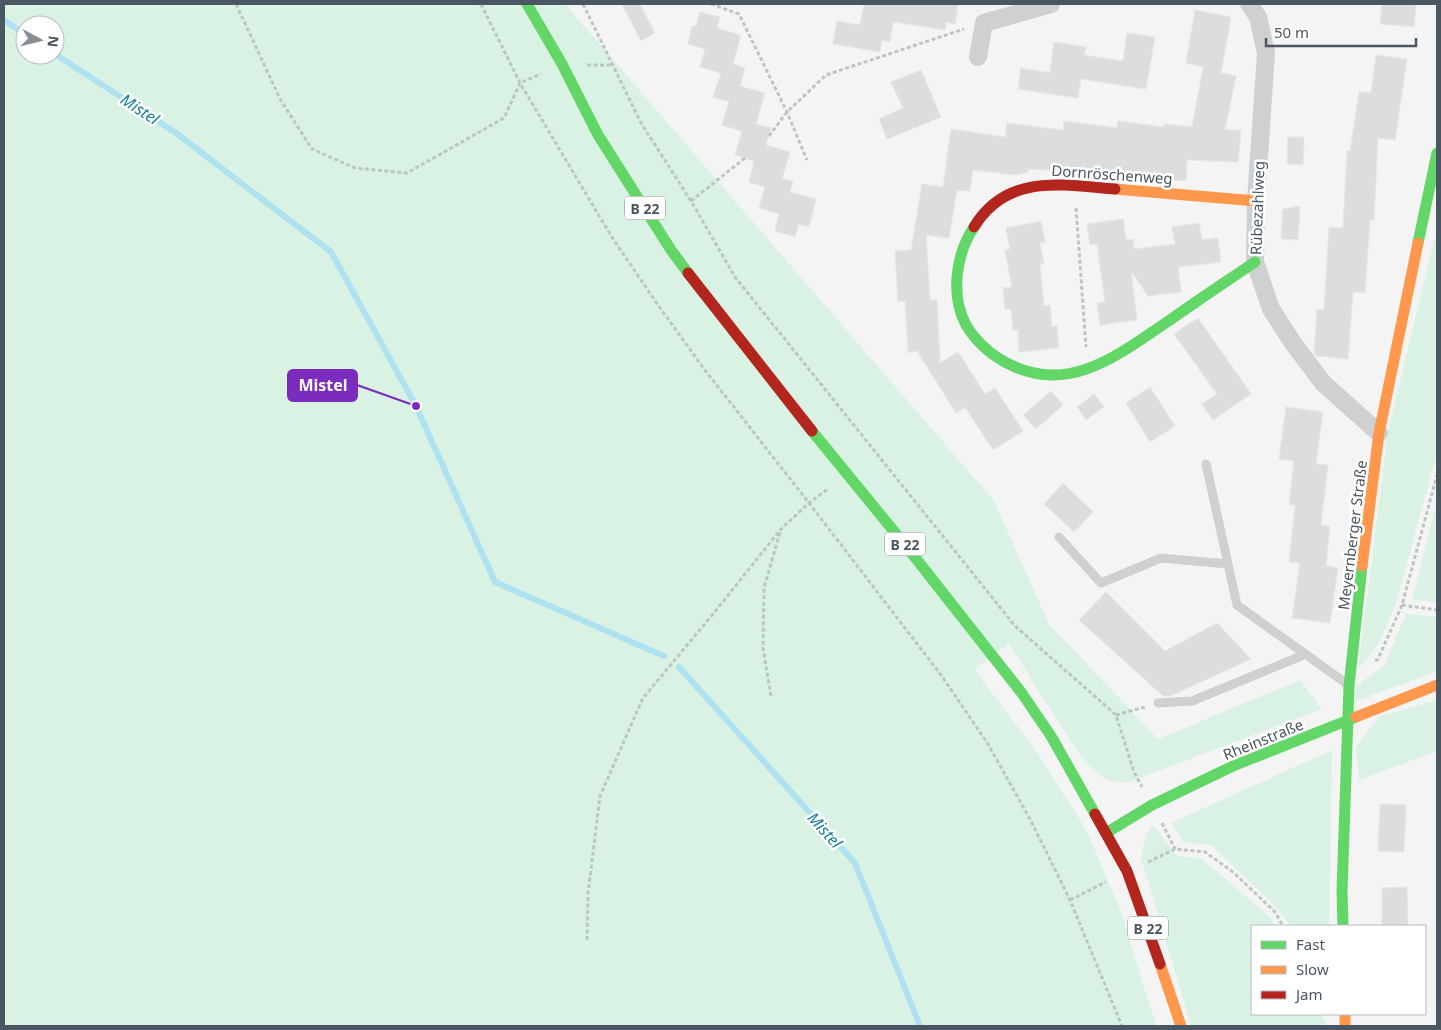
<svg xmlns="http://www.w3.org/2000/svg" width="1441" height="1030" viewBox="0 0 1441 1030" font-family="'Noto Sans',sans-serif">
<rect width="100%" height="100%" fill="#f4f4f4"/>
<!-- green -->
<path fill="#d9f2e3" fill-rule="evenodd" d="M4,4h561l429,497 55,123 109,115 142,-59 22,29 -193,73c-25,2 -35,-10 -50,-28l-70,-110 -35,25 65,86 48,76 34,81 35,114h-1152zM25,25h30v30h-30z
M1437,228v225l-40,147 -17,42 -22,27 30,-237z
M1437,501v101l-25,-2z
M1406,614l31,3v54l-81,30v-15l28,-20z
M1437,700v51l-78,29 -3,-34 24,-30z
M1332,750l-3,176h-38l-17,-21 -63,-60 -28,-3 -12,-19z
M1153,825l24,31 25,3 68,58 5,9h-23v88h69l7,12h-137l-50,-169 5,-23z"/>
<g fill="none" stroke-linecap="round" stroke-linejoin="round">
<!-- stream -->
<path stroke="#aee2f0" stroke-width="6" d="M4,20l21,14
M55,54l121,79 155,119 85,154 79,176 169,74
M679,667l176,196 65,163"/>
</g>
<!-- building -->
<path fill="#ddddde" stroke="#e5e6e7" d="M622,4h18l15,29 -14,8z
M864,4h94l-3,20 -9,-2 -1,8 -52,-8 -3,20 -8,-2 -2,12 -47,-8 4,-23 23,4z
M1382,4h34l-2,23 -34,-3z
M1195,10l36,7 -10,56 15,3 -11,53 16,2 -3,31 -51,-2 -1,21 -48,-4 -54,-8v3l-56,-3v3l-12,3 -43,-5 -3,21 -13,-1 -8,48 -23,-3 4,65h7l3,63 18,-11 27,42 10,-6 28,43 -30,19 -28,-43 -9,6 -39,-62 -9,1 -3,-51 -7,1 -3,-51 16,-1 11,-66 21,3 8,-58 54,8 2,-14 56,7 1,-9 53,7 1,-7 46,6v-3l28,3 11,-60 -17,-4z
M700,12l20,5 -3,11 24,7 -8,29 12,4 -5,18 25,7 -9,31 15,4 -5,17 24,7 -8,27 11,2 -3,11 26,7 -7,28 -10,-3 -4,13 -20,-6 4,-17 -20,-6 6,-21 -16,-5 5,-21 -19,-6 7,-24 -20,-6 7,-23 -16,-5 8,-24 -21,-6 5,-18 -17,-5 4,-18h4z
M1127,33l28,4 -9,52 -65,-10 -3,19 -60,-9 3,-21 29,5 4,-31 32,5 -2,8 39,6z
M1376,55l31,4 -12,81 -17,-2 -4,82h-4l-5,73 -12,-1 -5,67 -32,-3 -2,-3 3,-44 7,1 5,-83 14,1 4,-77h3l9,-59 12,1z
M921,70l20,47 -54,22 -8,-20 24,-11 -12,-26z
M1288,137h16l-1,28 -16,-1z
M1300,206l-2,34 -17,-1 2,-30z
M1123,219l3,21 7,-1 1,10 41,-5 -3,-17 27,-4 3,17 16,-2 3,24 -43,5 3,25 -33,4 -17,-25 6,49 -37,5 -3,-22 8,-1 -8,-58 -7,1 -3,-21z
M1041,221l4,21 -5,1 4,21h-4l4,42 6,-1 2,22 5,-1 2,22 -40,4 -1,-22h-5l-2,-21h-6l-2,-21 9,-1 -7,-37 5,-1 -4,-21z
M1198,318l53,76 -38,26 -11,-16 15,-10 -43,-60z
M1150,387l25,39 -25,16 -24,-39z
M1051,391l12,14 -27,24 -13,-14z
M1094,394l10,13 -18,13 -9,-13z
M1286,407l37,5 -7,52 12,1 -7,60 9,1 -4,40 12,2 -8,55 -38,-5 8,-55 -11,-1 6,-57h-6l5,-44 -15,-2z
M1063,483l30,29 -19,20 -30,-28z
M1106,592l59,59 52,-28 34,36 -81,37h-7l-84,-76z
M1380,804l26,1 -2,47 -26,-1z
M1407,887l1,39h-26v-38z"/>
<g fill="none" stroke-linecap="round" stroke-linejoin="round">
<!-- path -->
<path stroke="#bcc7c4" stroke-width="3" stroke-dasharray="4 2.5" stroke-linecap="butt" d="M236,4l44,95 32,50 43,19 52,5 97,-55 16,-35 21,-9
M481,4l39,79 93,156 45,66 46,64 105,134 132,172 47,69 43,77 39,79 52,126
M583,4l58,119 50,78 44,76 280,349 101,89 18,57 8,15
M711,4l28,10 48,98 20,48
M587,65h25
M769,136l18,-24 39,-37 138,-46
M691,201l54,-43
M1076,208l10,139
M1402,605l35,5
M1375,661l3,-2 24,-54 35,-130
M771,696l-8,-48 1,-60 16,-56
M1116,715l29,-8
M1162,823l13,26
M1148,862l27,-13 30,3 28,20 42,40 8,14
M1070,900l36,-18
M587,940l1,-46 12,-98 43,-98 70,-84 68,-85 28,-26 20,-15"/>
<!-- lane -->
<path stroke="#ced0d2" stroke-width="9" d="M1206,464l31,141 110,79
M1059,537l42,46 60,-25 67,6
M1158,703l34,-2 114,-47"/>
<!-- street -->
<path stroke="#ced0d2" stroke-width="18" d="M1249,4l9,13 8,36 -10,148 -1,61 16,47 22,34 30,40 56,50
M978,57l6,-34 67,-19"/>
<!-- fast -->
<path stroke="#63d668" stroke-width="11" d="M527,4l35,60 36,71 73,115 17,23
M974,227c-18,27 -24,68 -8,98 10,17 27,32 45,40 60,30 111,-13 159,-45 28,-20 57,-39 85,-58
M1418,243l19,-90
M812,431l94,115 115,146 30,44 44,78
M1106,833l46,-28 81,-39 123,-49
M1343,926l-1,-35 7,-205 13,-120"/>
<!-- slow -->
<path stroke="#ff974d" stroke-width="11" d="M1115,189l141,12
M1362,566l17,-133 39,-190
M1356,717l81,-32
M1160,964l21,62
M1345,1014v12"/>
<!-- jam -->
<path stroke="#b3261e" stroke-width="11" d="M974,227c33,-54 88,-42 141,-38
M688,273l124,158
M1095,814l32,57 33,93"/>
</g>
<g text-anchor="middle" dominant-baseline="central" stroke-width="5" stroke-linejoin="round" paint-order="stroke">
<!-- shield labels -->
<g fill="#fff" stroke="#808990" stroke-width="1">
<rect x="625" y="196.5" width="40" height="23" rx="4"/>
<rect x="885" y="532.5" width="40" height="23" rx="4"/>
<rect x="1128" y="916.5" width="40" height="23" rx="4"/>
</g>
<g font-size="14" font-weight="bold" fill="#4a5661">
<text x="645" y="208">B 22</text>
<text x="905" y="544">B 22</text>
<text x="1148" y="928">B 22</text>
</g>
<!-- street labels -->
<g font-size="15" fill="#4a5661" stroke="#fff">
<text transform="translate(1112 174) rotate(4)">Dornröschenweg</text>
<text transform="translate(1257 208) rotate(-88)">Rübezahlweg</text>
<text transform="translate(1352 535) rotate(-83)">Meyernberger Straße</text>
<text transform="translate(1263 739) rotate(-22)">Rheinstraße</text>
</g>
<!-- water labels -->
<g font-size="16" font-style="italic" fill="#0c7c9b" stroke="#fff">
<text transform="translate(140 109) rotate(33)">Mistel</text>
<text transform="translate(825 830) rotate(48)">Mistel</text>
</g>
</g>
<!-- callouts -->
<path fill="none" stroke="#7b2cbf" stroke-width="2" d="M416 406L357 385"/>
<circle fill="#7b2cbf" stroke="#fff" stroke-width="2" cx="416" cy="406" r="5"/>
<rect fill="#7b2cbf" stroke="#7b2cbf" stroke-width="2" x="288" y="370" width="69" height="31" rx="5"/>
<g font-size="16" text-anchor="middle" font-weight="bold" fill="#fff">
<text x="323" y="391">Mistel</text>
</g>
<!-- border -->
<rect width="1441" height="1030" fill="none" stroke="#4a5661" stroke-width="10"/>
<!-- legend -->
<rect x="1251" y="925" width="175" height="90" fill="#ffffff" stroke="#b7bbc0"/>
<rect x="1261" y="941" width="25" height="8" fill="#63d668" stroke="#b7bbc0"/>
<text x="1296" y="950" font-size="15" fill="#4a5661">Fast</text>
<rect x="1261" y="966" width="25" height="8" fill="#ff974d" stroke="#b7bbc0"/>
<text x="1296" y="975" font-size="15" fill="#4a5661">Slow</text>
<rect x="1261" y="991" width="25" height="8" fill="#b3261e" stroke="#b7bbc0"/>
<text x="1296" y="1000" font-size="15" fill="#4a5661">Jam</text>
<!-- north arrow -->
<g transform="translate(40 40) rotate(97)"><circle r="24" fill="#ffffff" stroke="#b7bbc0"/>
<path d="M0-4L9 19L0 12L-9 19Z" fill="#868d94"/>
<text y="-8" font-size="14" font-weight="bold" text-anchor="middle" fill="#4a5661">N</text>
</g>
<!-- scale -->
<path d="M1266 38v8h150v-8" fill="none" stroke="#4a5661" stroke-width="2.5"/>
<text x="1274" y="38" font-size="15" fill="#4a5661" stroke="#ffffff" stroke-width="4" paint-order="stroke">50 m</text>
</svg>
